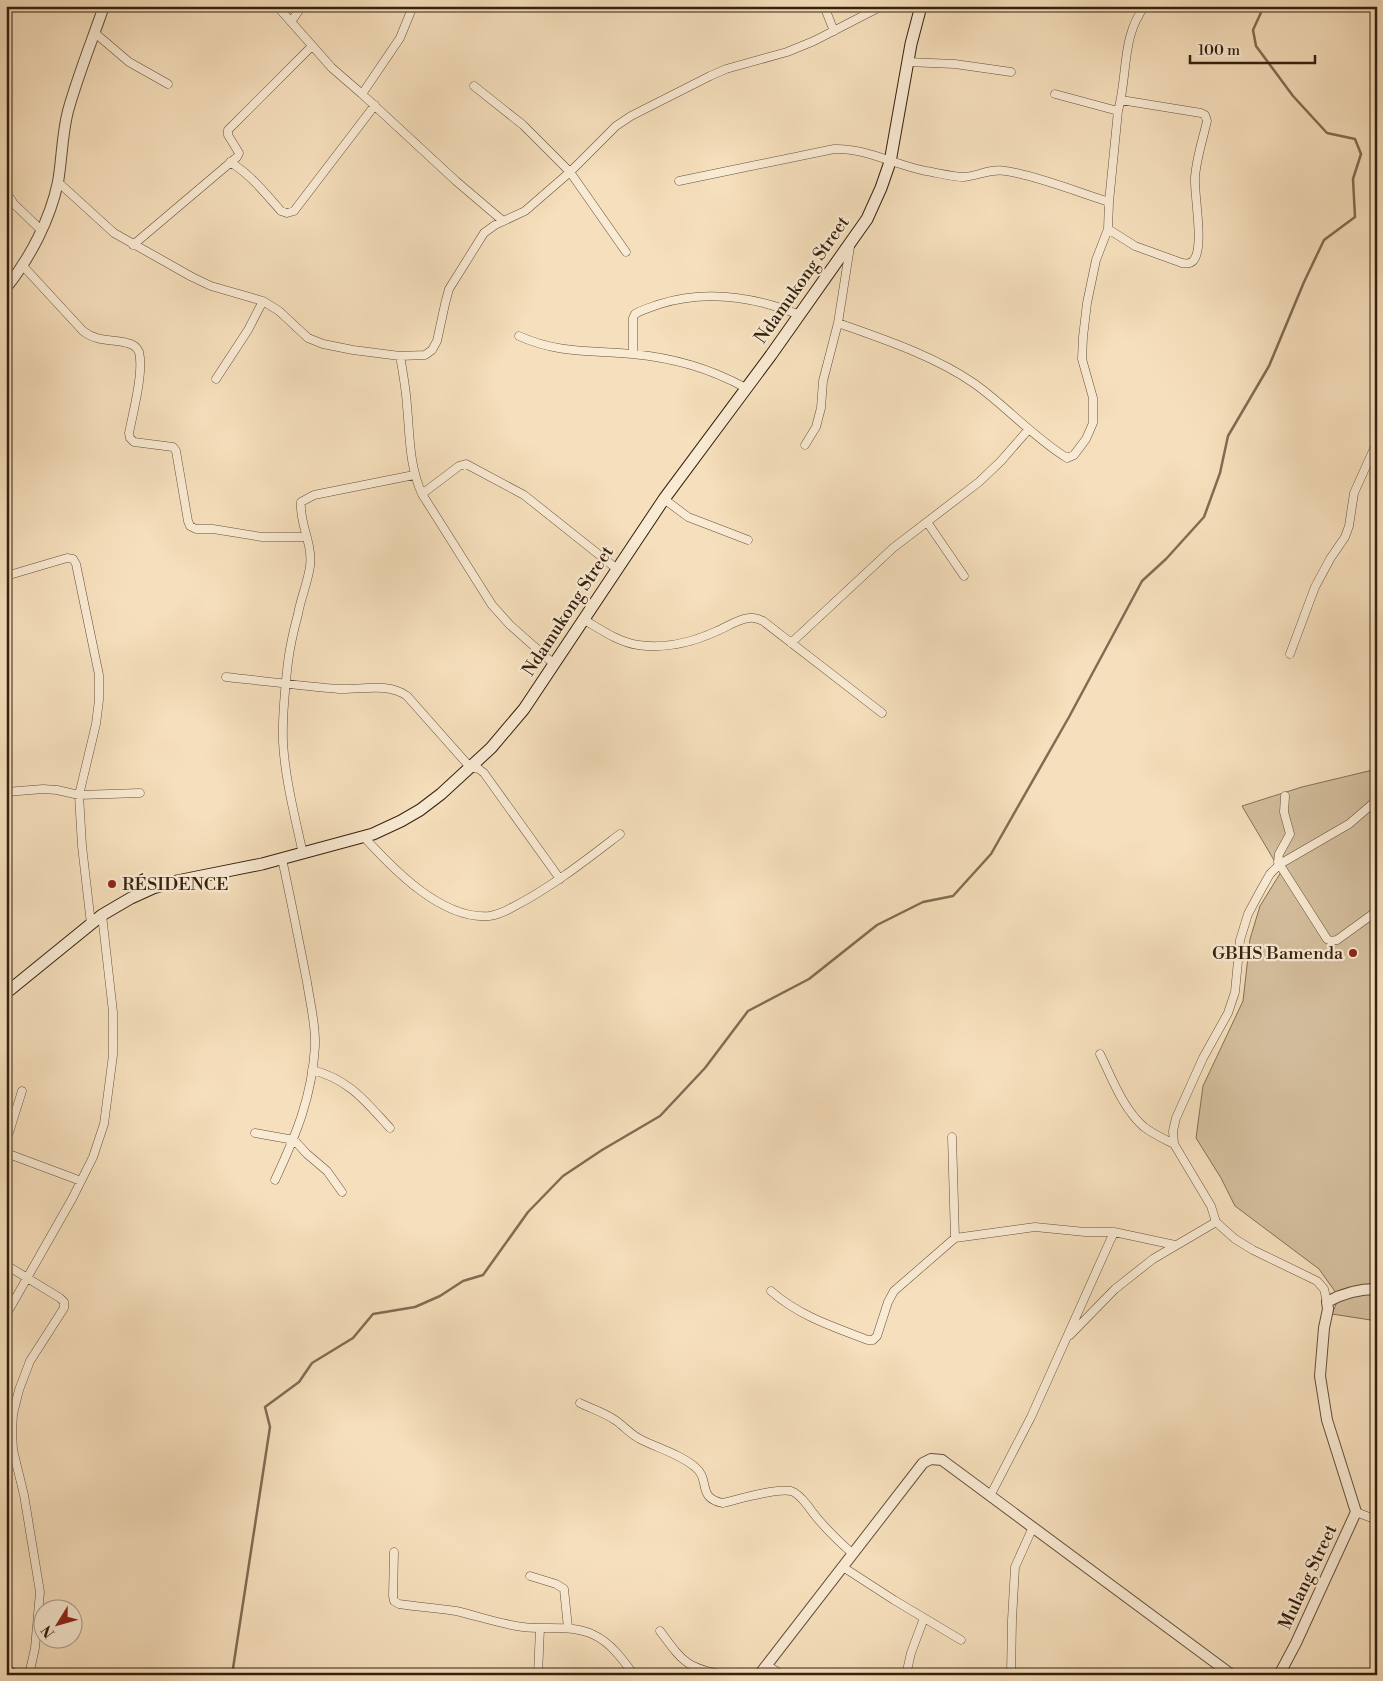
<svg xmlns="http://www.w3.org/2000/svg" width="1383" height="1681" viewBox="0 0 1383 1681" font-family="'Libre Bodoni',serif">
<rect width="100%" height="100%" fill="#f6dfbc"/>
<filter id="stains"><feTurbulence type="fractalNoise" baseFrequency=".004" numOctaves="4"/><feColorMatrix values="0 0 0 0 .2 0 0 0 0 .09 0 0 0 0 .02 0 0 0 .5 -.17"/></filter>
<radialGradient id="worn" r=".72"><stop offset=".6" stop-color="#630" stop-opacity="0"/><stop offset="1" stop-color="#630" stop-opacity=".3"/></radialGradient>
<!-- grass -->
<path fill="#d5bf9e" stroke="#847056" d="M1377,769v552l-45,-7 7,-17 -20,-28 -84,-63 -14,-28 -25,-40 7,-52 40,-85 7,-62 10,-33 21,-34 -39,-66 60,-19z"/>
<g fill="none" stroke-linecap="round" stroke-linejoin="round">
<!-- stream -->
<path stroke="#816c53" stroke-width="2.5" d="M232,1675l38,-248 -5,-20 34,-25 13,-19 41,-25 20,-24 42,-7 25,-11 23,-15 20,-6 45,-63 35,-36 39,-26 58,-34 45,-48 43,-57 61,-32 68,-54 46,-23 30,-6 38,-42 78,-137 73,-136 24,-22 38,-42 16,-44 8,-37 41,-70 35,-84 20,-42 31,-23 -2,-38 8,-25 -6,-15 -28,-6 -34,-37 -37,-50 -3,-16 11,-24"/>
<defs>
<path id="minor" d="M277,6l55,62 30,26 94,87 47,40
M824,6l10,25
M291,22l11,-16
M95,33l34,29 39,22
M907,62l48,2 56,8
M474,86l49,39 47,47 56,80
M362,94l38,-56 13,-32
M1055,94l63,17
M230,162c21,13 35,31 51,49l6,2 7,-2 81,-106
M679,181l155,-32c32,-1 61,16 92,22 12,2 27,6 38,6 14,-1 27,-9 42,-6 32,5 71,21 103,31
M58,182l56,51 78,44 19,9 52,15 16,10 29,27 15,6 30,6 47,6 25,-1 7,-5 5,-9 8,-37 4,-15 35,-56 11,-8 30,-14 45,-39 46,-46 15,-10 79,-40 16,-7 61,-17 27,-11 68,-35
M6,192l8,12 27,26
M1108,229l27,17 47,17c5,1 8,1 11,-2 12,-12 1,-65 2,-83 1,-19 8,-39 12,-57l-2,-6 -4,-2 -80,-13
M133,245l104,-88 2,-4 -11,-18v-5l84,-84
M23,266l60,65c14,11 28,8 44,12 5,1 10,4 12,9 5,19 -6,61 -10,81l1,5 4,4 39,5 3,4 12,70 2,5 6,3h17l49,8h44
M838,323c45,16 97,33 137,61 32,23 58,53 92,74l7,-3 12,-16 7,-16v-25l-11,-39 1,-22 4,-34 9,-43 12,-31 1,-27 9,-91c10,-35 3,-75 27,-105
M519,336c40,18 72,14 113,18 42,4 77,14 114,34
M633,354v-36l2,-4c8,-5 17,-7 25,-10 47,-15 95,-7 140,11
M400,356c3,17 6,33 7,50 3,31 2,59 15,88l70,111 18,20 44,39
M216,379l32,-49 15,-29
M805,445l11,-18 5,-19 2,-27 15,-58 12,-76
M422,494l37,-28 7,-2 58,31 93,74
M664,499l24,18 60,23
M927,522l37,54
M6,576l61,-18 6,1 3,5 23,111v25l-3,24 -17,71 3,51 9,78
M583,619c17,10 35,23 55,26 27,4 55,-3 79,-14 10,-4 21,-12 32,-13 5,-1 9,1 14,3l119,92
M791,643l102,-95 86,-66 22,-21 27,-31
M1290,654l25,-67 15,-28 15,-22 4,-11 5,-33 23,-51
M226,677c38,4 75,9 113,12 21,1 49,-7 68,7l63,71 9,2 5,4 76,106
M6,792l37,-3 14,1 22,5 61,-2
M1285,796l-1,16 6,22 -11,20 -1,8 49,77 4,2 6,-1 40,-29
M364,837c29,32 78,83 125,79 8,-1 17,-5 24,-9 39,-20 73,-47 107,-73
M303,854c-8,-37 -18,-75 -20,-112 -1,-26 2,-54 5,-80 2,-16 6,-33 10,-48 3,-17 10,-32 12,-48 3,-22 -11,-43 -9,-64l13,-7 100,-20
M1100,1054c12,24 23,55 44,73 9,7 20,12 30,17
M312,1070c37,9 54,32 78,58
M255,1133l39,7 13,14 20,17 15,21
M952,1137l3,101
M6,1142l16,-51
M6,1153l75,28
M275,1180c21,-45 37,-83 40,-134 1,-21 -5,-43 -8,-64 -8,-41 -16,-82 -25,-123
M6,1265l54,33 4,4v6l-34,53 -11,29 -6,24 -1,17 1,19 11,45 16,97 -5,56 -6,27
M771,1291c28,25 63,36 97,49h5l4,-4 11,-34 6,-11 61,-53 80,-11 50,5h29l61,13
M1327,1302l-3,-13 -7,-8 -64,-31 -18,-11 -19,-17 -5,-16 -37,-62 -1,-13 3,-13 27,-60 25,-45 7,-21 5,-52 8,-26 14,-26 8,-14 10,-10 69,-40 28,-24
M6,1315l66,-116 21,-42 11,-33 9,-69v-43l-11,-97
M1070,1335l45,-46 38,-30 63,-37
M580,1403c12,6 25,10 35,17 9,6 15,14 25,19 17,9 40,15 55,28 16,12 1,31 28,36 16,-4 53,-15 68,-12 7,2 13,10 17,15 13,19 28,33 45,48
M990,1496l41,-79 83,-185
M1356,1512l21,8
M394,1552l-1,44 1,5 5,3c19,3 38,4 57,7 22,5 44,13 67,16 23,3 49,-3 71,8 17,8 29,25 40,40
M843,1567l51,33 67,40
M530,1576l26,8 8,5 4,39
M660,1631c23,31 26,37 65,44
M766,1665l17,10
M538,1675l2,-47
M906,1675l5,-22 13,-35
M1011,1675l1,-55 3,-53 18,-40"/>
<path id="tertiary" d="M6,288c24,-30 44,-68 52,-106 4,-23 4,-48 10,-71 10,-36 24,-70 36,-105
M759,1675l164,-212 8,-4 11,1 290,215
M1279,1675l17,-32 60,-131 -29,-92 -7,-44 4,-48 4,-19 -1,-7c16,-9 31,-13 50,-13"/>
<path id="secondary" d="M6,993l96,-78 29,-17 22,-10 24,-7 85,-17 111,-30 28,-13 19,-11 21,-16 50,-46 33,-39 140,-210 107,-144 96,-136 14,-31 9,-26 21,-118 10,-38
M6,1671l7,4"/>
</defs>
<!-- minor casing -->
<use href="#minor" stroke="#64503a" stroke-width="9"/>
<!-- tertiary casing -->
<use href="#tertiary" stroke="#64503a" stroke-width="12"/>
<!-- secondary casing -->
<use href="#secondary" stroke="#34210e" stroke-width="13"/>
<!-- minor -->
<use href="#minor" stroke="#f9ead3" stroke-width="8"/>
<!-- tertiary -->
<use href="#tertiary" stroke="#f9ead3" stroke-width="10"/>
<!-- secondary -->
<use href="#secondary" stroke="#f9ead3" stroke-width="11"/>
</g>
<!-- markers -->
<g fill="#8f2418" stroke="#f9ead3" stroke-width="2">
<circle cx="112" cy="884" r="5"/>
<circle cx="1353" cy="953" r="5"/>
</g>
<g text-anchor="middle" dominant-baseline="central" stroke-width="4.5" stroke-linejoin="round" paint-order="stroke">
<!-- street labels -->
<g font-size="18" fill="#34210e" stroke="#f9ead3">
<text transform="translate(802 280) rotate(-55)">Ndamukong Street</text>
<text transform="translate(568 611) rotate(-57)">Ndamukong Street</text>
<text transform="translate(1308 1577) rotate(-65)">Mulang Street</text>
</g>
<!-- poi labels -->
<g font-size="18" fill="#34210e" stroke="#f9ead3" text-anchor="start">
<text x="122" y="884">RÉSIDENCE</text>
<text x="1343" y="953" text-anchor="end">GBHS Bamenda</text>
</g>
</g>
<!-- margin -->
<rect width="1383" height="1681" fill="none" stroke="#f6dfbc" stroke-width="25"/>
<rect x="8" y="8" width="1368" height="1666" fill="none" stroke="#34210e" stroke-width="2.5"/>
<rect x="12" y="12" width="1358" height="1656" fill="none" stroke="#34210e"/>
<!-- north arrow -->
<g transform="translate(58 1624) rotate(233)"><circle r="24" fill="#f9ead3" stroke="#aa9a84"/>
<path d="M0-4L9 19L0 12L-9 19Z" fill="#8f2418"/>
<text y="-8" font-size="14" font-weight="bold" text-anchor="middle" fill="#34210e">N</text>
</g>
<!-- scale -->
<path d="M1190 55v8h125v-8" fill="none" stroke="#34210e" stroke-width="2.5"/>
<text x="1198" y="55" font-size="15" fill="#34210e" stroke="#f9ead3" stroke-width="4" paint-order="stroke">100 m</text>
<rect width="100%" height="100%" filter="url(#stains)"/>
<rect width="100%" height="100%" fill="url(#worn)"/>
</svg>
